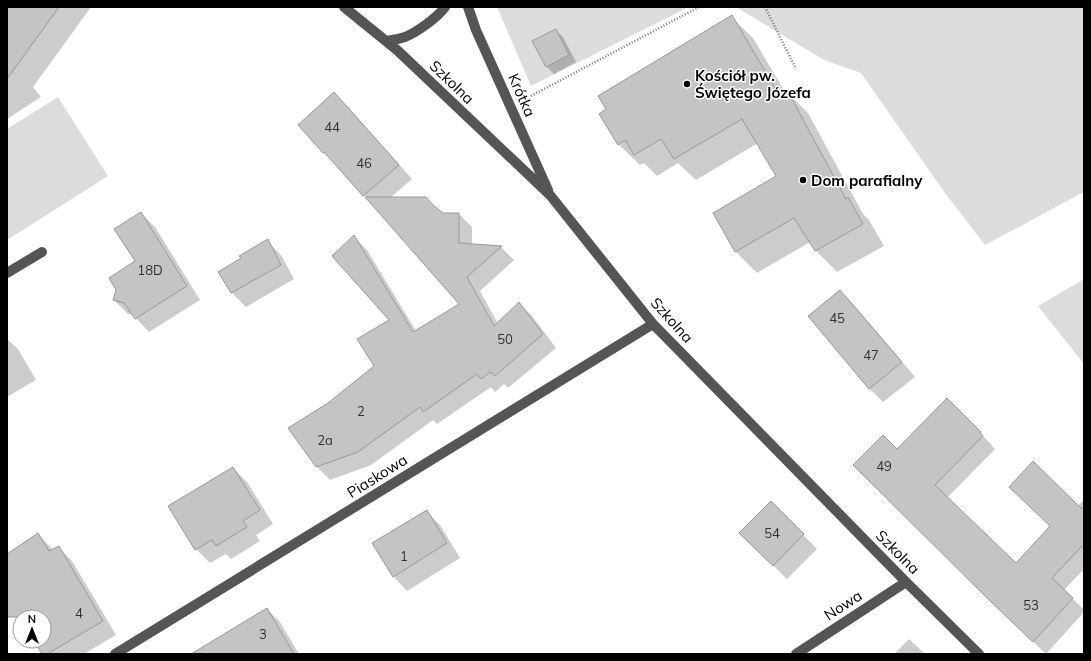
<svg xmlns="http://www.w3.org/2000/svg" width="1091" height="661" viewBox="0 0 1091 661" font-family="Mulish,sans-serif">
<rect width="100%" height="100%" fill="#fff"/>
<!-- green -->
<path fill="#dcdcdc" d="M497,7h192l-158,79z
M736,7h348v185l-99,53 -40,-52 -84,-120 -37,-13z
M58,97l50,79 -101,64v-111z
M1084,279v85l-46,-58z"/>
<!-- shadow -->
<path fill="#0003" d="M7,7h84l-58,80 8,10 -34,22z
M731,17l22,21 32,54 1,-1 22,22 55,101 6,6 15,26 -47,26 -21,-21 -6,-9 -53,31 -22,-22 42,-74 -19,-34 -62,37 -18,-17 -21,13 -13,-13 -4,2 -22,-21z
M556,30l7,7 13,25 -22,12 -7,-7z
M334,94l14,13 64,72 -22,19 53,16h16l13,13v18l29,2 13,13 -34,31 18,33 21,-21 13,13 24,32 -48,40 -4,-4 -9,8 -4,-5 -54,37 -4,-4 -62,45 -41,15 -13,-13 11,-63 47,-38 16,-46 -37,-83 13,13 49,81 45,-27 -123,-138 -14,-13 -25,-28z
M141,213l14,14 45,73 -51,32 -16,-17 -5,-1 -14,-14 23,-38z
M267,241l14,14 13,24 -48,28 -14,-14 -13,-21 23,-14z
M840,291l14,14 61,72 -32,25 -14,-14z
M7,339l11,10 18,31 -29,17z
M947,400l45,45h-1l4,4 -48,49 69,66 68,-64v69l-20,21 20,20v2l-38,42 -45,-43 -104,-160z
M233,468l14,14 26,42 -17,11 4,6 -29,18 -5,-5 -16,9 -14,-14 -26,-42z
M771,502l46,47 -30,30 -47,-46z
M427,512l13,13 20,33 -53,33 -13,-14 -20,-33z
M38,534l15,16 5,-3 14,14 44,74 -32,19h-41l-8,-13h9v-24h-23l-3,-5 -11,6v-63z
M267,609l13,13 19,32h-83z
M909,639l16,15h-31z"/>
<!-- building -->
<path fill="#c4c4c4" stroke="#999" d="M7,7h52l-52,72z
M732,15l47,80 8,-5 59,109 2,-2 15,27 -48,27 -21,-33 -59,34 -22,-39 63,-37 -34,-57 -68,40 -13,-20 -27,16 -9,-15 -7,5 -19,-31 7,-5 -8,-13z
M556,29l13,26 -23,12 -14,-26z
M334,92l65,73 -36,31 -39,-44 -1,1 -25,-28z
M365,197h61l7,8 10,8h16v30l43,3 -35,31 27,49 25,-24 24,32 -48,42 -5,-4 -9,7 -4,-5 -54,38 -3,-5 -62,45 -42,15 -28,-39 40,-25 46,-37 -17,-27 32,-19 -57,-64 22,-21 59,97 46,-28z
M141,212l46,74 -52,33 -11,-16 -11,-3 3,-10 -7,-12 26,-17 -21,-32z
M268,239l13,26 -50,28 -13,-21 23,-14 -2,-2z
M840,290l62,72 -33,27 -61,-73z
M947,398l34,34h-1l3,4 -48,49 81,78 34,-37 -41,-39 24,-26 51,50v33l-32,34 21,20 -40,44 -45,-43 -135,-134 30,-30 14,14z
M233,467l27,43 -17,11 4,6 -31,19 -4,-6 -17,10 -27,-44z
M771,501l33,33 -31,32 -34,-33z
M427,510l20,33 -54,34 -21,-34z
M38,533l11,18 10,-5 44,75 -56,33h-5l-8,-13h10v-24h-37v-63z
M267,608l27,46h-103z"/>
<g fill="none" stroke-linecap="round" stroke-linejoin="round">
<!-- path -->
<path stroke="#777" stroke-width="2.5" stroke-dasharray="1 2" stroke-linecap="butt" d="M765,7l31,62
M531,96l168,-89"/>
<!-- minor -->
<path stroke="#555" stroke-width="10" d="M344,7l53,43 153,145 103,129 253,258 73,72
M468,7l8,23 72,160
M386,41c6,-1 13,-2 19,-4 12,-5 32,-19 40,-30
M7,273l35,-21
M115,654l538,-330
M796,654l110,-72"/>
</g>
<!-- markers -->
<g fill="#000" stroke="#fff" stroke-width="1.5">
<circle cx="687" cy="84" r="4"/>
<circle cx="803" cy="180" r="4"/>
</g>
<g text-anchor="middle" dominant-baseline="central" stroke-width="3" stroke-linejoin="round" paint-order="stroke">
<!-- number labels -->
<g font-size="13" fill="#313131">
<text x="332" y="127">44</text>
<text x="364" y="163">46</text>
<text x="150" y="270">18D</text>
<text x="837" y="318">45</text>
<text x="505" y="339">50</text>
<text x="871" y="355">47</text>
<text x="361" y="411">2</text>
<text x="325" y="440">2a</text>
<text x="884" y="466">49</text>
<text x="772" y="533">54</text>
<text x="404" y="556">1</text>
<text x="1031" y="605">53</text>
<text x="79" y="613">4</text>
<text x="263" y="634">3</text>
</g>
<!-- poi labels -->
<g font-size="15" font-weight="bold" fill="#000" stroke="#fff" text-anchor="start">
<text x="695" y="75">Kościół pw.<tspan x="695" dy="17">Świętego Józefa</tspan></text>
<text x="811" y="180">Dom parafialny</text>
</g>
<!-- street labels -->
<g font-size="15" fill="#000" stroke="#fff">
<text transform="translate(452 82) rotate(44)">Szkolna</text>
<text transform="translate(522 95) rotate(66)">Krótka</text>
<text transform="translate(672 320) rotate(48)">Szkolna</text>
<text transform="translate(377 476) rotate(-32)">Piaskowa</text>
<text transform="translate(898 552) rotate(45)">Szkolna</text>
<text transform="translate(843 605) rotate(-33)">Nowa</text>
</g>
</g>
<!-- border -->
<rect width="1091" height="661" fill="none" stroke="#000000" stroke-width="16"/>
<!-- north arrow -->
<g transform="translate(32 629)"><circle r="19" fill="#ffffff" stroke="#999999"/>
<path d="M0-3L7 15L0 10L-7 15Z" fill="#000000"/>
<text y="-6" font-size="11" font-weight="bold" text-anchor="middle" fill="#000000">N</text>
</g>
</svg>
